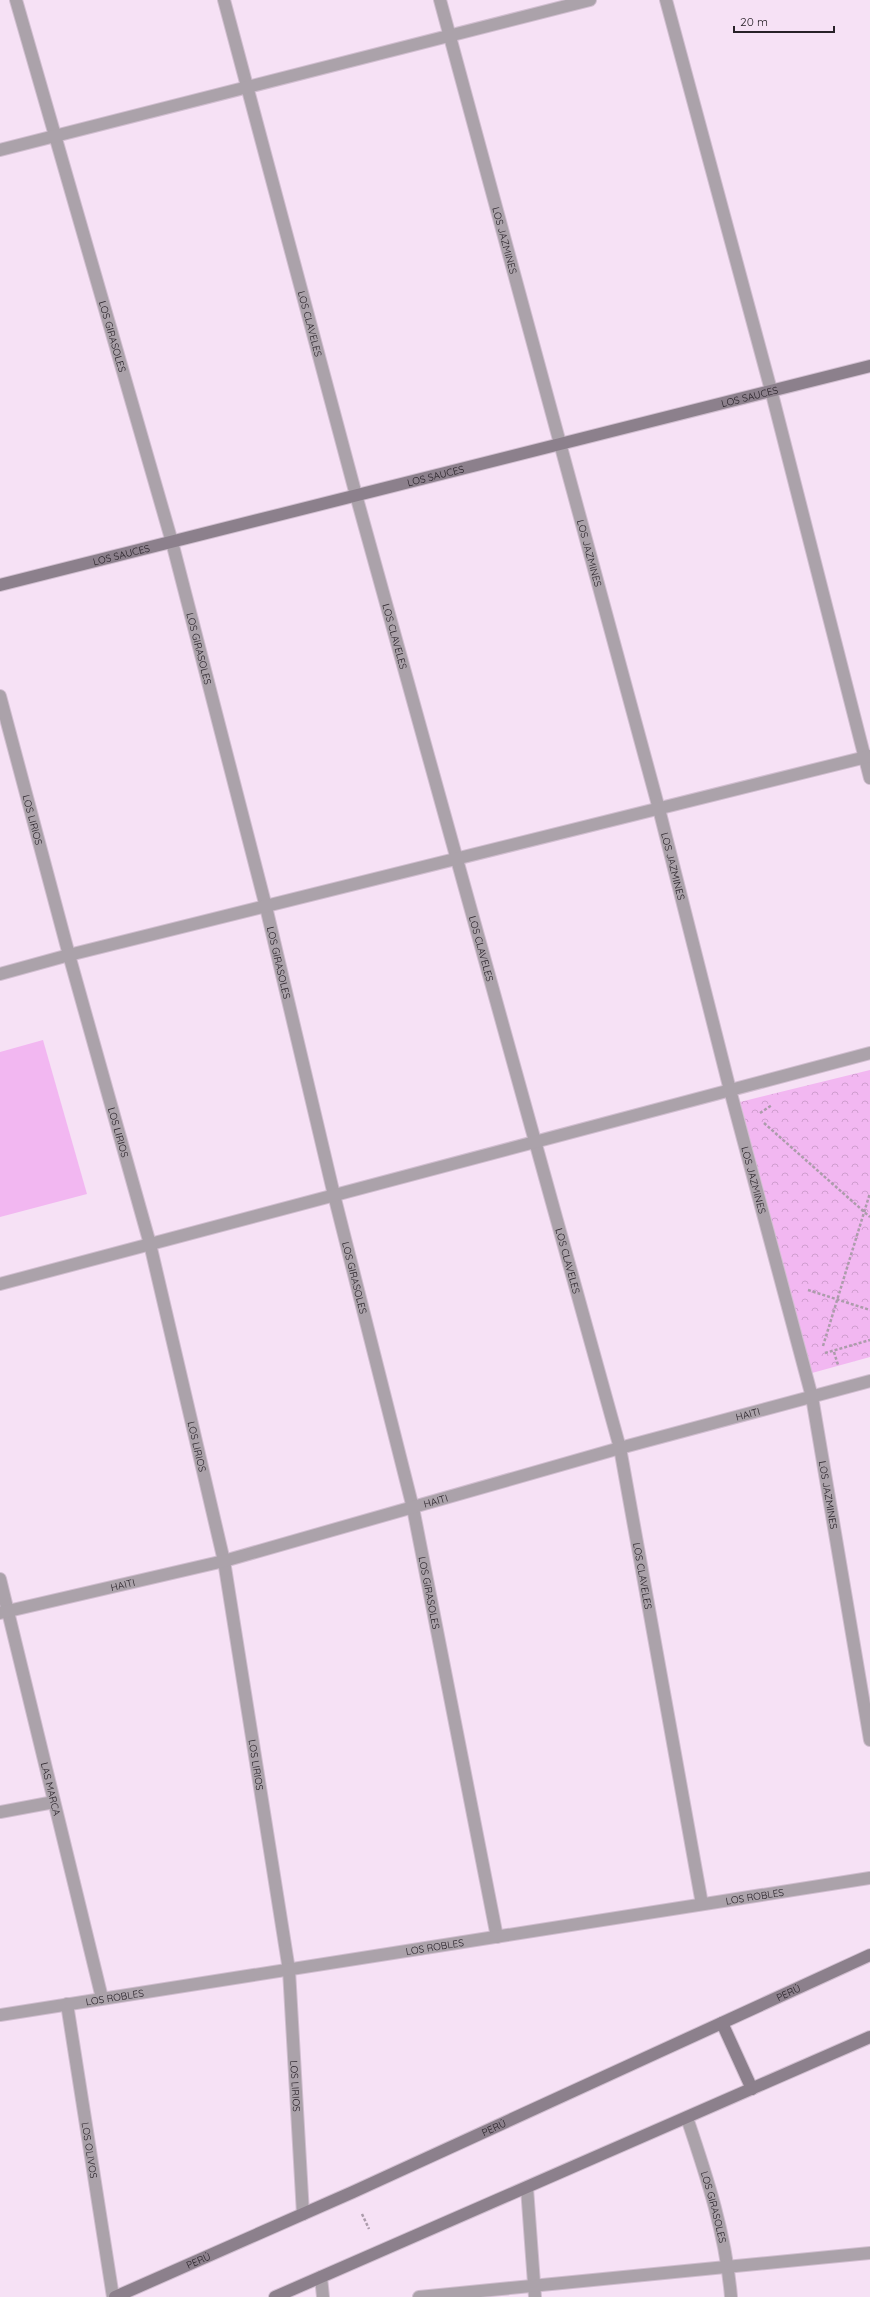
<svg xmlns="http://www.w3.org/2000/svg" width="870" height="2297" viewBox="0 0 870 2297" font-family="Quicksand,sans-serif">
<defs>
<pattern id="park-crowns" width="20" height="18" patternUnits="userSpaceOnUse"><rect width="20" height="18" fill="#f2b7f1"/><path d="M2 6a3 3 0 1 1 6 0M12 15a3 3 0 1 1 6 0" fill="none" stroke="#d09dcf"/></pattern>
</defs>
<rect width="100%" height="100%" fill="#f6e1f5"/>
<!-- park -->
<path fill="url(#park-crowns)" d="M870,1070v287l-58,16 -72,-271z"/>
<!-- garden -->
<path fill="#f2b7f1" d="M43,1040l44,154 -87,23v-165z"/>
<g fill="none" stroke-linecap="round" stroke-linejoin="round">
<defs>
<g id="street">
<path id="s1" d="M16,0l156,542 94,365 68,288 79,313 84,429"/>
<path id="s2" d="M224,0l132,495 264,953 82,456"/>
<path id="s3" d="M440,0l219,809 71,281 82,307 58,343"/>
<path d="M666,0l105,390 99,388"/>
<path d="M0,150l590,-150"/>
<path id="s4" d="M0,696l69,259 81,289 74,317 65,409 14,244"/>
<path d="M0,974l69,-19 801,-199"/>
<path d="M0,1284l870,-231"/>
<path id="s5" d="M0,1579l102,419"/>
<path id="s6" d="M0,1613l224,-52 396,-113 250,-67"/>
<path d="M0,1812l54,-10"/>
<path id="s7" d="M67,2004l46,293"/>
<path id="s8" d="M0,2015l870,-137"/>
<path id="s9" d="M687,2118c20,59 39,117 44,179"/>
<path d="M527,2188l8,109"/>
<path d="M321,2277l2,20"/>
<path d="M419,2297l451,-44"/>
</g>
<g id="secondary">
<path id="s10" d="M0,585l870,-219"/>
<path d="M722,2023l30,66"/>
<path id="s11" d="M115,2297l238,-105 517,-237"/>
<path d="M275,2297l595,-260"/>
</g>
</defs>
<!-- street casing -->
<use href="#street" stroke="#d1bed0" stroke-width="14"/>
<!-- secondary casing -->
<use href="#secondary" stroke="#d1bed0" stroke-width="14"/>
<!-- path -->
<path stroke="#ac9cab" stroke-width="2.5" stroke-dasharray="3 2" stroke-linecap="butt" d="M760,1113l12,-8
M764,1123l106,94
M808,1290l62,20
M823,1346l47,-153
M834,1352l4,13
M825,1353l45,-13
M362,2214l7,15"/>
<!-- street -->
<use href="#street" stroke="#aba2aa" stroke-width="12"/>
<!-- secondary -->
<use href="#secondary" stroke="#8c808c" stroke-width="12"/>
</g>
<g text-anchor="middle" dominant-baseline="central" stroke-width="3" stroke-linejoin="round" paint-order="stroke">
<!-- street labels -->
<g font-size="10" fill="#282128" stroke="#f6e1f5">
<text stroke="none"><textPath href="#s3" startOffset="249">LOS JAZMINES</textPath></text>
<text stroke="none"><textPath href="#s2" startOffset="335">LOS CLAVELES</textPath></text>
<text stroke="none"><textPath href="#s1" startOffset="350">LOS GIRASOLES</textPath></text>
<text stroke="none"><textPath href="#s10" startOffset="773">LOS SAUCES</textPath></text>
<text stroke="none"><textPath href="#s10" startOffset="449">LOS SAUCES</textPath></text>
<text stroke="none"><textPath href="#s3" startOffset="573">LOS JAZMINES</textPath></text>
<text stroke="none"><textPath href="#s10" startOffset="125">LOS SAUCES</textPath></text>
<text stroke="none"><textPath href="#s2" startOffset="659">LOS CLAVELES</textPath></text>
<text stroke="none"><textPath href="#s1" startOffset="674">LOS GIRASOLES</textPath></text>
<text stroke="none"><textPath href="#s4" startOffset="128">LOS LIRIOS</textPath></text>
<text stroke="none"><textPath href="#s3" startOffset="897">LOS JAZMINES</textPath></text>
<text stroke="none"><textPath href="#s2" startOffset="983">LOS CLAVELES</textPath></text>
<text stroke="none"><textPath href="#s1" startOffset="998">LOS GIRASOLES</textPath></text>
<text stroke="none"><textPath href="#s4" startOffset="452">LOS LIRIOS</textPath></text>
<text stroke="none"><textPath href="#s3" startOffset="1221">LOS JAZMINES</textPath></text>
<text stroke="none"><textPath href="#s2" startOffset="1307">LOS CLAVELES</textPath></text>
<text stroke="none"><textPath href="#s1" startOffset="1322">LOS GIRASOLES</textPath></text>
<text stroke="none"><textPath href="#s6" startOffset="774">HAITI</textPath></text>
<text stroke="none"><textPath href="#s4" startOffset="776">LOS LIRIOS</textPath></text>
<text stroke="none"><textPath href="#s3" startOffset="1545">LOS JAZMINES</textPath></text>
<text stroke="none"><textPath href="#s6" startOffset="450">HAITI</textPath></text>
<text stroke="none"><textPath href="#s2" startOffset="1631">LOS CLAVELES</textPath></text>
<text stroke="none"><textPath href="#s6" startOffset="126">HAITI</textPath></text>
<text stroke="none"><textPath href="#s1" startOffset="1646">LOS GIRASOLES</textPath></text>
<text stroke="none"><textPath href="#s4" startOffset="1100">LOS LIRIOS</textPath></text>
<text stroke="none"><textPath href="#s5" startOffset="216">LAS MARCA</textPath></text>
<text stroke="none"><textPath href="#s8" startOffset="764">LOS ROBLES</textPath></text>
<text stroke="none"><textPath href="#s8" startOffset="440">LOS ROBLES</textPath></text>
<text stroke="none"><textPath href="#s11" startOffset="739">PERÚ</textPath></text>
<text stroke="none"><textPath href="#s8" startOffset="116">LOS ROBLES</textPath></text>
<text stroke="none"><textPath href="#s4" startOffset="1424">LOS LIRIOS</textPath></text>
<text stroke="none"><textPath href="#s11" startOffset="415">PERÚ</textPath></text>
<text stroke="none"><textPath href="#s7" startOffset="148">LOS OLIVOS</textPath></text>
<text stroke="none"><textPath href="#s9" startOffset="93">LOS GIRASOLES</textPath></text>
<text stroke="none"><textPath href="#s11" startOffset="91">PERÚ</textPath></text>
</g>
</g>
<!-- scale -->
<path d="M734 26v6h100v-6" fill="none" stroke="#282128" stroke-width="2"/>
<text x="740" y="26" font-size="12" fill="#282128" stroke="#f6e1f5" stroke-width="3" paint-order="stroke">20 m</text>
</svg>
